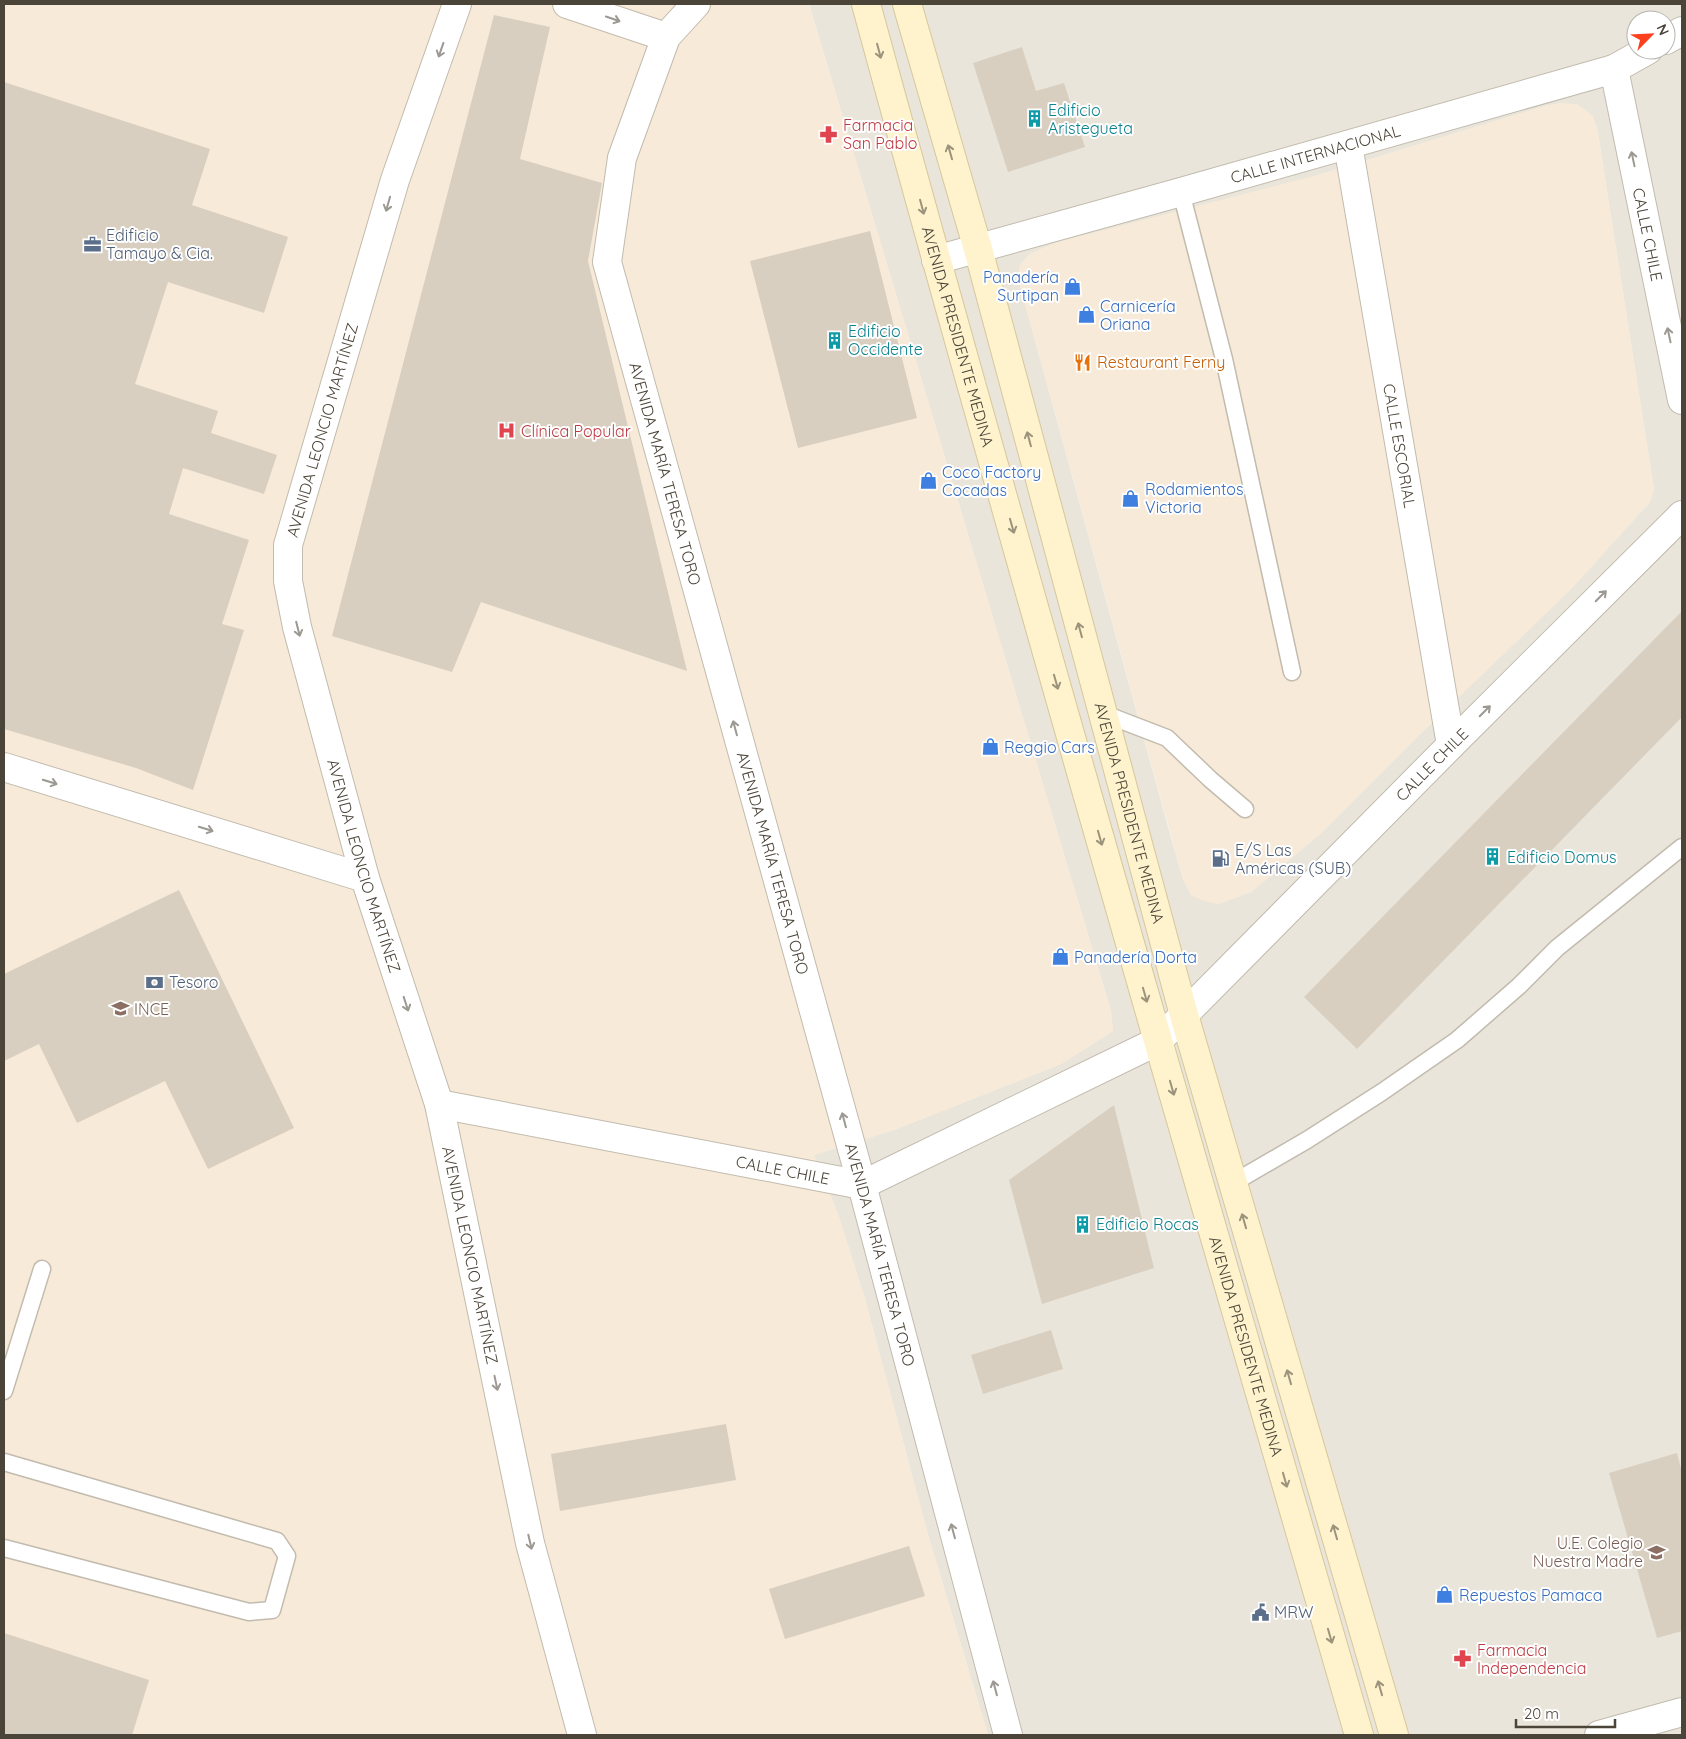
<svg xmlns="http://www.w3.org/2000/svg" width="1686" height="1739" viewBox="0 0 1686 1739" font-family="Quicksand,sans-serif">
<rect width="100%" height="100%" fill="#f6f3ec"/>
<!-- residential -->
<path fill="#eae5da" fill-rule="evenodd" d="M809,4h873v1731h-694l-61,-204 -62,-232 -27,-85 -24,-59 80,-25 167,-66 52,-33 -2,-20zM1636,20h30v30h-30zM1561,103l36,24 57,362 -4,13 -78,86 -157,151 -96,96 -68,57 -33,12 -27,-9 -8,-16 -12,-41 -152,-556 299,-107 227,-69z"/>
<!-- commercial -->
<path fill="#f7ead8" d="M4,4h805l302,1007 2,20 -52,33 -167,66 -80,25 24,59 27,85 62,232 61,204h-984z
M1562,103l15,1 15,11 5,12 57,362 -4,13 -78,86 -157,151 -96,96 -68,57 -33,12 -14,-3 -13,-6 -8,-16 -164,-597v-16l10,-12 25,-11 264,-68 227,-69z"/>
<!-- building -->
<path fill="#d8cfc1" d="M494,15l56,12 -30,132 82,24 -14,78 99,410 -206,-69 -29,70 -120,-36z
M1022,47l14,44 28,-8 21,64 -77,25 -35,-109z
M4,82l206,67 -18,56 96,32 -24,76 -96,-31 -33,102 83,27 -7,22 66,22 -13,39 -81,-26 -14,46 80,26 -27,84 22,6 -51,160 -57,-22 -132,-39z
M870,231l47,187 -119,30 -48,-187z
M1682,611v106l-325,332 -53,-52z
M179,890l115,238 -86,41 -43,-88 -88,42 -38,-79 -35,17v-87z
M1114,1105l40,163 -112,36 -33,-124z
M1051,1330l12,39 -80,25 -12,-39z
M726,1424l10,56 -176,31 -9,-57z
M1677,1453l5,20v158l-25,7 -48,-165z
M909,1546l16,50 -140,43 -16,-50z
M4,1633l145,47 -17,55h-128z"/>
<g fill="none" stroke-linecap="round" stroke-linejoin="round">
<defs>
<path id="lane" d="M1181,192l43,167 68,313
M1102,713l65,25 44,42 34,29
M1233,1183l74,-43 75,-48 75,-52 62,-54 38,-38 125,-101
M4,1391l38,-122
M4,1462l273,79 10,15 -15,54 -23,2 -245,-64"/>
<g id="street">
<path id="s1" d="M457,4l-62,176 -107,365v36l9,46 68,251 74,226 91,439 52,192"/>
<path d="M567,4l99,33"/>
<path id="s2" d="M696,4l-30,33 -44,121 -15,104 255,923 146,550"/>
<path d="M1666,40l16,-9"/>
<path id="s3" d="M1614,69l68,331"/>
<path id="s4" d="M1348,145l103,600"/>
<path id="s5" d="M936,260l245,-68 433,-123 34,-19"/>
<path d="M4,767l361,111"/>
<path id="s6" d="M439,1104l423,81 296,-144 293,-296 231,-230"/>
<path d="M1599,1735l83,-23"/>
</g>
<g id="secondary">
<path id="s7" d="M866,4c158,579 326,1155 493,1731"/>
<path id="s8" d="M907,4l71,245 206,766 210,720"/>
</g>
</defs>
<!-- lane casing -->
<use href="#lane" stroke="#c2bbae" stroke-width="19"/>
<!-- street casing -->
<use href="#street" stroke="#c2bbae" stroke-width="30"/>
<!-- secondary casing -->
<use href="#secondary" stroke="#d6c79b" stroke-width="30"/>
<!-- lane -->
<use href="#lane" stroke="#fff" stroke-width="16"/>
<!-- street -->
<use href="#street" stroke="#fff" stroke-width="28"/>
<!-- secondary -->
<use href="#secondary" stroke="#fff3cd" stroke-width="28"/>
</g>
<!-- one-way arrows -->
<defs><path id="oneway-shaft" d="M-6 0H5M1.5-3L5.5 0L1.5 3" fill="none" stroke-width="1.6" stroke-linecap="round" stroke-linejoin="round" transform="scale(1.25)"/></defs>
<g stroke="#9c9892">
<use href="#oneway-shaft" transform="translate(613 19) rotate(19)"/>
<use href="#oneway-shaft" transform="translate(441 50) rotate(109)"/>
<use href="#oneway-shaft" transform="translate(1633 159) rotate(-102)"/>
<use href="#oneway-shaft" transform="translate(388 204) rotate(106)"/>
<use href="#oneway-shaft" transform="translate(1669 335) rotate(-102)"/>
<use href="#oneway-shaft" transform="translate(1601 596) rotate(-45)"/>
<use href="#oneway-shaft" transform="translate(298 629) rotate(76)"/>
<use href="#oneway-shaft" transform="translate(1485 711) rotate(-45)"/>
<use href="#oneway-shaft" transform="translate(735 728) rotate(-105)"/>
<use href="#oneway-shaft" transform="translate(50 782) rotate(17)"/>
<use href="#oneway-shaft" transform="translate(206 829) rotate(17)"/>
<use href="#oneway-shaft" transform="translate(406 1004) rotate(72)"/>
<use href="#oneway-shaft" transform="translate(844 1120) rotate(-105)"/>
<use href="#oneway-shaft" transform="translate(496 1383) rotate(78)"/>
<use href="#oneway-shaft" transform="translate(953 1531) rotate(-105)"/>
<use href="#oneway-shaft" transform="translate(530 1542) rotate(77)"/>
<use href="#oneway-shaft" transform="translate(995 1688) rotate(-105)"/>
</g>
<g stroke="#9c937c">
<use href="#oneway-shaft" transform="translate(879 51) rotate(75)"/>
<use href="#oneway-shaft" transform="translate(950 152) rotate(-106)"/>
<use href="#oneway-shaft" transform="translate(922 207) rotate(75)"/>
<use href="#oneway-shaft" transform="translate(1029 439) rotate(-105)"/>
<use href="#oneway-shaft" transform="translate(1012 526) rotate(74)"/>
<use href="#oneway-shaft" transform="translate(1080 630) rotate(-105)"/>
<use href="#oneway-shaft" transform="translate(1056 682) rotate(74)"/>
<use href="#oneway-shaft" transform="translate(1100 838) rotate(74)"/>
<use href="#oneway-shaft" transform="translate(1145 995) rotate(74)"/>
<use href="#oneway-shaft" transform="translate(1172 1088) rotate(74)"/>
<use href="#oneway-shaft" transform="translate(1244 1221) rotate(-106)"/>
<use href="#oneway-shaft" transform="translate(1289 1377) rotate(-106)"/>
<use href="#oneway-shaft" transform="translate(1285 1480) rotate(74)"/>
<use href="#oneway-shaft" transform="translate(1335 1532) rotate(-106)"/>
<use href="#oneway-shaft" transform="translate(1330 1636) rotate(74)"/>
<use href="#oneway-shaft" transform="translate(1380 1688) rotate(-106)"/>
</g>
<!-- icons -->
<defs>
<symbol id="building-bare" viewBox="-9 -9 18 18"><path d="M-4-6H4V6H1V3H-1V6H-4ZM-2.5-4.3h1.7v1.8h-1.7ZM.8-4.3h1.7v1.8H.8ZM-2.5-1h1.7V.8h-1.7ZM.8-1h1.7V.8H.8Z" fill="#0f9aa8" stroke="#fff" stroke-width="2.5" paint-order="stroke"/></symbol>
<symbol id="pharmacy-bare" viewBox="-9 -9 18 18"><path d="M-2-6h4v4h4v4h-4v4h-4v-4h-4v-4h4Z" fill="#e0444e" stroke="#fff" stroke-width="2.5" paint-order="stroke"/></symbol>
<symbol id="office-bare" viewBox="-9 -9 18 18"><path d="M-6-3h4V-5.5h4V-3h4V5H-6ZM-1-4.5V-3h2v-1.5ZM-6 0V1H6V0Z" fill="#5c6f8a" stroke="#fff" stroke-width="2.5" paint-order="stroke"/></symbol>
<symbol id="shop-bare" viewBox="-9 -9 18 18"><path d="M-5-2.5h2.3a2.7 3.5 0 0 1 5.4 0H5L5.5 6h-11ZM-1.5-2.5h3a1.5 2.3 0 0 0-3 0Z" fill="#3f7fe0" stroke="#fff" stroke-width="2.5" paint-order="stroke"/></symbol>
<symbol id="restaurant-bare" viewBox="-9 -9 18 18"><path d="M-5-6h1v4h1v-4h1v4h1v-4h1v5L-1.5 .5V6h-2V.5L-5-1ZM5-6V6H3V1.5H1.5Q1.5-4 5-6Z" fill="#e8710a" stroke="#fff" stroke-width="2.5" paint-order="stroke"/></symbol>
<symbol id="hospital-bare" viewBox="-9 -9 18 18"><path d="M-5-5h3v3.5h4V-5h3V5h-3V1.5h-4V5h-3Z" fill="#e0444e" stroke="#fff" stroke-width="2.5" paint-order="stroke"/></symbol>
<symbol id="fuel-bare" viewBox="-9 -9 18 18"><path d="M-5.5-6h7V0h2V4h1.3V-2.5L3-4.5l.8-.8L6-3V5H2.5V1h-1V6h-7ZM-4.2-4.7v3.2H.2V-4.7Z" fill="#5c6f8a" stroke="#fff" stroke-width="2.5" paint-order="stroke"/></symbol>
<symbol id="bank-bare" viewBox="-9 -9 18 18"><path d="M-6-4H6V4H-6ZM0-2.3a2.3 2.3 0 1 0 0 4.6a2.3 2.3 0 1 0 0-4.6Z" fill="#5c6f8a" stroke="#fff" stroke-width="2.5" paint-order="stroke"/></symbol>
<symbol id="university-bare" viewBox="-9 -9 18 18"><path d="M0-5L7-2L0 1L-7-2ZM-4 1L0 2.5L4 1V4Q0 6-4 4Z" fill="#8d6e63" stroke="#fff" stroke-width="2.5" paint-order="stroke"/></symbol>
<symbol id="school-bare" viewBox="-9 -9 18 18"><path d="M0-5L7-2L0 1L-7-2ZM-4 1L0 2.5L4 1V4Q0 6-4 4Z" fill="#8d6e63" stroke="#fff" stroke-width="2.5" paint-order="stroke"/></symbol>
<symbol id="civic-bare" viewBox="-9 -9 18 18"><path d="M-.6-6.5H3V-4.5H.6V-3L4-1V1h2V6H-6V1h2V-1L-.6-3ZM-1.2 2.5V6h2.4V2.5Z" fill="#5c6f8a" stroke="#fff" stroke-width="2.5" paint-order="stroke"/></symbol>
</defs>
<g fill-rule="evenodd">
<use href="#building-bare" x="1022" y="106" width="25" height="25"/>
<use href="#pharmacy-bare" x="816" y="122" width="25" height="25"/>
<use href="#office-bare" x="80" y="232" width="25" height="25"/>
<use href="#shop-bare" x="1060" y="274" width="25" height="25"/>
<use href="#shop-bare" x="1074" y="302" width="25" height="25"/>
<use href="#building-bare" x="822" y="328" width="25" height="25"/>
<use href="#restaurant-bare" x="1070" y="350" width="25" height="25"/>
<use href="#hospital-bare" x="494" y="418" width="25" height="25"/>
<use href="#shop-bare" x="916" y="468" width="25" height="25"/>
<use href="#shop-bare" x="1118" y="486" width="25" height="25"/>
<use href="#shop-bare" x="978" y="734" width="25" height="25"/>
<use href="#building-bare" x="1480" y="844" width="25" height="25"/>
<use href="#fuel-bare" x="1208" y="846" width="25" height="25"/>
<use href="#shop-bare" x="1048" y="944" width="25" height="25"/>
<use href="#bank-bare" x="142" y="970" width="25" height="25"/>
<use href="#university-bare" x="108" y="996" width="25" height="25"/>
<use href="#building-bare" x="1070" y="1212" width="25" height="25"/>
<use href="#school-bare" x="1644" y="1540" width="25" height="25"/>
<use href="#shop-bare" x="1432" y="1582" width="25" height="25"/>
<use href="#civic-bare" x="1248" y="1600" width="25" height="25"/>
<use href="#pharmacy-bare" x="1450" y="1646" width="25" height="25"/>
</g>
<g text-anchor="middle" dominant-baseline="central" stroke-width="4" stroke-linejoin="round" paint-order="stroke">
<!-- culture labels -->
<g font-size="16" fill="#0d838f" stroke="#fff" text-anchor="start">
<text x="1048" y="110">Edificio<tspan x="1048" dy="18">Aristegueta</tspan></text>
<text x="848" y="331">Edificio<tspan x="848" dy="18">Occidente</tspan></text>
<text x="1507" y="857">Edificio Domus</text>
<text x="1096" y="1224">Edificio Rocas</text>
</g>
<!-- health labels -->
<g font-size="16" fill="#be3a42" stroke="#fff" text-anchor="start">
<text x="843" y="125">Farmacia<tspan x="843" dy="18">San Pablo</tspan></text>
<text x="521" y="431">Clínica Popular</text>
<text x="1477" y="1650">Farmacia<tspan x="1477" dy="18">Independencia</tspan></text>
</g>
<!-- street labels -->
<g font-size="16" fill="#4b4439" stroke="#fff">
<text stroke="none"><textPath href="#s5" startOffset="394">CALLE INTERNACIONAL</textPath></text>
<text stroke="none"><textPath href="#s3" startOffset="169">CALLE CHILE</textPath></text>
<text stroke="none"><textPath href="#s7" startOffset="345">AVENIDA PRESIDENTE MEDINA</textPath></text>
<text transform="translate(322 430) rotate(-74)">AVENIDA LEONCIO MARTÍNEZ</text>
<text stroke="none"><textPath href="#s4" startOffset="305">CALLE ESCORIAL</textPath></text>
<text stroke="none"><textPath href="#s2" startOffset="498">AVENIDA MARÍA TERESA TORO</textPath></text>
<text stroke="none"><textPath href="#s6" startOffset="1149">CALLE CHILE</textPath></text>
<text stroke="none"><textPath href="#s8" startOffset="839">AVENIDA PRESIDENTE MEDINA</textPath></text>
<text stroke="none"><textPath href="#s2" startOffset="902">AVENIDA MARÍA TERESA TORO</textPath></text>
<text stroke="none"><textPath href="#s1" startOffset="898">AVENIDA LEONCIO MARTÍNEZ</textPath></text>
<text stroke="none"><textPath href="#s6" startOffset="350">CALLE CHILE</textPath></text>
<text stroke="none"><textPath href="#s2" startOffset="1308">AVENIDA MARÍA TERESA TORO</textPath></text>
<text stroke="none"><textPath href="#s1" startOffset="1302">AVENIDA LEONCIO MARTÍNEZ</textPath></text>
<text stroke="none"><textPath href="#s7" startOffset="1395">AVENIDA PRESIDENTE MEDINA</textPath></text>
</g>
<!-- service labels -->
<g font-size="16" fill="#4e5e75" stroke="#fff" text-anchor="start">
<text x="106" y="235">Edificio<tspan x="106" dy="18">Tamayo &amp; Cia.</tspan></text>
<text x="1235" y="850">E/S Las<tspan x="1235" dy="18">Américas (SUB)</tspan></text>
<text x="169" y="982">Tesoro</text>
<text x="1274" y="1612">MRW</text>
</g>
<!-- shop labels -->
<g font-size="16" fill="#366cbe" stroke="#fff" text-anchor="start">
<text x="1059" y="277" text-anchor="end">Panadería<tspan x="1059" dy="18">Surtipan</tspan></text>
<text x="1100" y="306">Carnicería<tspan x="1100" dy="18">Oriana</tspan></text>
<text x="942" y="472">Coco Factory<tspan x="942" dy="18">Cocadas</tspan></text>
<text x="1145" y="489">Rodamientos<tspan x="1145" dy="18">Victoria</tspan></text>
<text x="1004" y="747">Reggio Cars</text>
<text x="1074" y="957">Panadería Dorta</text>
<text x="1459" y="1595">Repuestos Pamaca</text>
</g>
<!-- food labels -->
<g font-size="16" fill="#c56008" stroke="#fff" text-anchor="start">
<text x="1097" y="362">Restaurant Ferny</text>
</g>
<!-- education labels -->
<g font-size="16" fill="#785e54" stroke="#fff" text-anchor="start">
<text x="134" y="1009">INCE</text>
<text x="1643" y="1543" text-anchor="end">U.E. Colegio<tspan x="1643" dy="18">Nuestra Madre</tspan></text>
</g>
</g>
<!-- border -->
<rect width="1686" height="1739" fill="none" stroke="#4b4439" stroke-width="10"/>
<!-- north arrow -->
<g transform="translate(1651 35) rotate(66)"><circle r="24" fill="#ffffff" stroke="#b7b4b0"/>
<path d="M0-4L9 19L0 12L-9 19Z" fill="#fc3f1d"/>
<text y="-8" font-size="14" font-weight="bold" text-anchor="middle" fill="#4b4439">N</text>
</g>
<!-- scale -->
<path d="M1516 1719v8h99v-8" fill="none" stroke="#4b4439" stroke-width="2.5"/>
<text x="1524" y="1719" font-size="15" fill="#4b4439" stroke="#ffffff" stroke-width="4" paint-order="stroke">20 m</text>
</svg>
